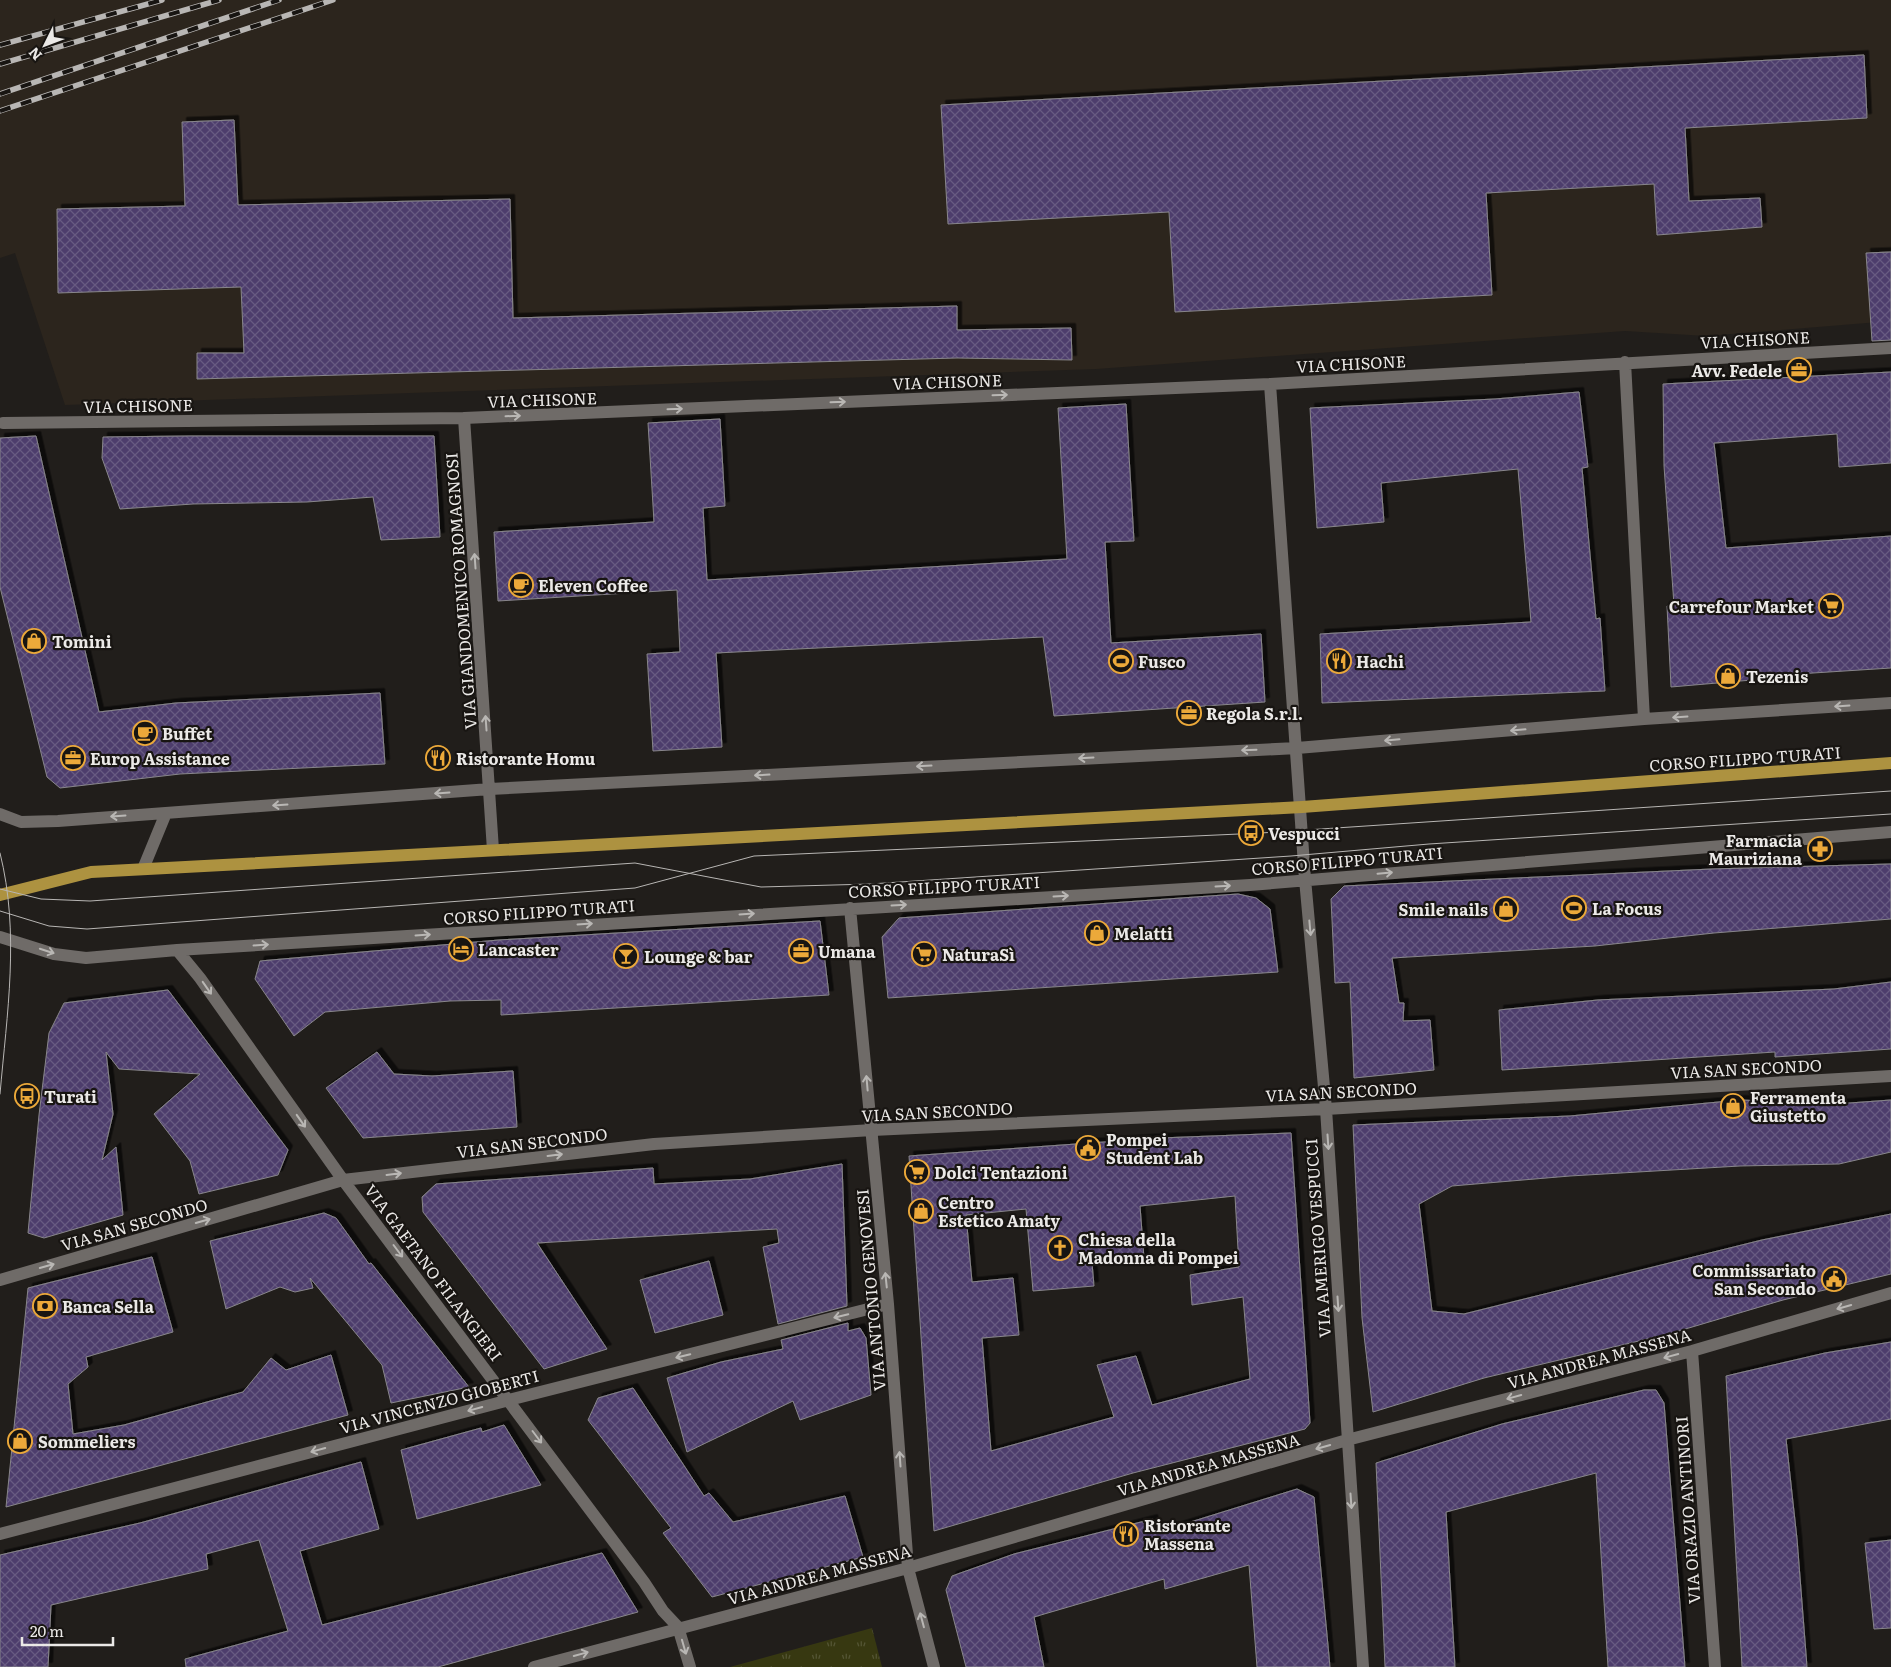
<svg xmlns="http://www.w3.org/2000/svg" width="1891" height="1667" viewBox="0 0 1891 1667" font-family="Literata,serif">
<defs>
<pattern id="grass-tufts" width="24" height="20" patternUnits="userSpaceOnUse" patternTransform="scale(1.25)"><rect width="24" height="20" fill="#373811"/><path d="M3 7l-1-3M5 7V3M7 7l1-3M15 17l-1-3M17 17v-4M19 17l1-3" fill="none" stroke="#545534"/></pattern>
<pattern id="building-cross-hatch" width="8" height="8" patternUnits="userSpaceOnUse" patternTransform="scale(1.25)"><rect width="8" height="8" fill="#4d3e6c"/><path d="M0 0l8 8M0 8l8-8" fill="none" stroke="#675a81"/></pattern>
<filter id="shadow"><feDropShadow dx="4.5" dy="-4.5" stdDeviation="0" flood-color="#0009"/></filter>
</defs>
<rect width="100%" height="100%" fill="#211e1b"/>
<!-- built -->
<path fill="#2c251d" d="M0,0h1891v321l-185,15 -81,-5 -529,38 -1031,36 -50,-152 -15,5z"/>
<!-- grass -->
<path fill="url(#grass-tufts)" d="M872,1628l10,39h-152z"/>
<!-- building -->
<path fill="url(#building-cross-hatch)" stroke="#88868b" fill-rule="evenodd" filter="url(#shadow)" d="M1864,55l3,63 -182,10 4,73 71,-3 2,29 -105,8 -3,-51 -168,9 6,102 -317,17 -6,-100 -221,12 -7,-119z
M234,120l4,85 272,-6 3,119 444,-12v24l114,-2 1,32 -115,-2 -760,21v-26h47l-3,-66 -183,6 -1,-84 128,-3 -3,-84z
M1891,252v88l-19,1 -6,-88z
M1891,372v91l-52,4 -2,-33 -123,9 12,105 165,-12v132l-140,9 1,3 -81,7 -4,-81 7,-1 -10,-139 -1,-82z
M1579,392l9,75 -6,1 14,151 4,-1 5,73 -283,12 -2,-69 211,-12 -13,-153 -137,14 3,39 -67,6 -7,-120 185,-9z
M1126,404l8,137 -29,1 6,101 150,-9 4,68 -211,14 -11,-79 -327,16 6,94 -69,4 -6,-97 33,-2 -3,-62 -179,11 -4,-69 160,-10 -6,-99 72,-4 5,87 -22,2 4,72 360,-21 -9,-151z
M36,436l63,276 77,-9 204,-10 5,71 -205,10 -120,14 -13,-11 -47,-190v-149z
M190,436h244l6,101 -59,3 -8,-43 -66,5 -114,2 -73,5 -18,-51 1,-21z
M1891,864v55l-177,14 -119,13 -203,12 7,45h5l-1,18 27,-1 4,50 -80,8 -4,-96 -15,1 -4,-84 13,-13 368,-17z
M1238,894l18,4 14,11 8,63 -390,26 -6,-61 17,-19z
M820,921l9,74 -328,20v-15l-51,1 -125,11 -31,24 -39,-57 5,-18 239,-21z
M1891,982v67l-116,8v-5l-273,18 -3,-60 99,-10 236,-11z
M168,990l120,160 -10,25 -79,19 -9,-33 -36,-47 46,-40 -81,-5 -13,-17 7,62 -11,46 14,-13 7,68 -79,23 -16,-5 11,-118 10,-82 15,-30z
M377,1052l17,22 38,2 81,-5 4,56 -154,11 -37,-50z
M1740,1100l96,4 55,-4v52l-52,12 -99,2 -170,10 -118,10 -33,18 13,107 32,3 298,-74 129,-26v60l-108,26 -111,33 -188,45 -111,34 -11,-94 -9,-193 217,-9z
M1291,1133l19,290 -5,6 -172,44 -199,58 -25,-375 251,-18zM1235,1196l4,71 -49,8 2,30 51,-8 7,82 -98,26 -16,-49 -39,9 17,52 -123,34 -9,-113 37,-3 -6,-57 -41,4 -6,-67 60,-6 7,82 61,-5 -2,-23 52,-4 -4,-53z
M842,1164l5,142 -69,18 -15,-77 16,-4 -2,-14 -240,14 70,106 -63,20 -121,-157 -1,-15 14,-13 217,-16 1,16 96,-5z
M324,1213l12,5 33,46 2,-1 98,124 -78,16 -9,-38 -72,-87 3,10 -18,4 -15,-5 -54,22 -16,-68z
M152,1257l21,75 -87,25 2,10 -20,17 5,50 51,-9 119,-33 28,-34 15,12 45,-15 17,60 -342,92 22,-219z
M709,1261l14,54 -68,18 -15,-53z
M848,1323v8l12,-3 6,10 5,57 -71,25 -7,-19 -106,51 -20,-74 54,-16 62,-13 -2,-9z
M1891,1342v77l-105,20 11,100 10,128h-65l-16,-291 99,-23z
M633,1388l71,108 5,-3 24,29 112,-26 18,61 -151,40 -49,-64 8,-5 -83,-108 10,-22z
M1644,1390h12l8,13 21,264h-77l-12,-194 -150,39 9,155h-70l-9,-204 126,-39z
M504,1425l37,60 -124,34 -16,-69 80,-22 1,4z
M361,1462l18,67 -79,22 22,74 280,-72 36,59 -200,55h-252l-1,-8 103,-28 -29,-91 -53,14 2,15 -157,36 -3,62h-48v-112l140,-32z
M1297,1489l17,8 16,170h-73l-8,-102 -84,24 -1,-10 -130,38 10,50h-78l-20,-77 6,-14 62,-22 139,-35 2,14z
M1891,1540v88l-17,1 -9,-86z"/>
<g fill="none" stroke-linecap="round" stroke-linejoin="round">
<!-- minor -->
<path stroke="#6f6b68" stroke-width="12" d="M1625,362l19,357
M1270,384l35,495 21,230 37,558
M464,418l29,432
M3,423l461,-5 806,-34 621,-36
M0,814l21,8 37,-1 432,-32 807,-41 347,-29 247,-16
M143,869l23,-56
M850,908l38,396 20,264 26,99
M0,937l54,17 32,4 91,-8 1073,-65 641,-53
M177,950l23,28 143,202 301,402 19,29 15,16 12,40
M0,1280l343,-100 311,-36 218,-14 454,-21 565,-33
M1692,1351l23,316
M0,1534l509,-134 379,-96
M534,1667l374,-99 439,-128 345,-89 199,-58"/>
<!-- major -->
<path stroke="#ad9240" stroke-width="12" d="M0,895l91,-23 1211,-65 589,-44"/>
<!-- tram -->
<path stroke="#b8b6b4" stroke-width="1" d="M0,853c20,80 7,160 0,241
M0,889l41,10 49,2 545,-38 126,24 109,-3 421,-28 138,-12 462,-30
M0,911l49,15 38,3 548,-41 119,-32 507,-23 630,-42"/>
<defs>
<path id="rail" d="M0,45l162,-45
M0,64l219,-64
M0,94l279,-94
M0,111l333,-111"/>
</defs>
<!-- rail casing -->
<use href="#rail" stroke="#b8b6b4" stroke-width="5.5"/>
<!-- rail -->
<use href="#rail" stroke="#181512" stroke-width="4" stroke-dasharray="11" stroke-linecap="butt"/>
</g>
<!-- one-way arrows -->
<defs><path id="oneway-shaft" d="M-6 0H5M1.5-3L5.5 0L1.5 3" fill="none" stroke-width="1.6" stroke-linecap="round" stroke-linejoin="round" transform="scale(1.25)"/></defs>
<g stroke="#b9b7b4">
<use href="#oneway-shaft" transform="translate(1000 395) rotate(-2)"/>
<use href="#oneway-shaft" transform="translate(838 402) rotate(-2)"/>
<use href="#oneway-shaft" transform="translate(675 409) rotate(-2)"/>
<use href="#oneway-shaft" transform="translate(513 416) rotate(-2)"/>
<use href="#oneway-shaft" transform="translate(475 561) rotate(-94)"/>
<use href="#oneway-shaft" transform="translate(1842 706) rotate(176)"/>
<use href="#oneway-shaft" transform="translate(1680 717) rotate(176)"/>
<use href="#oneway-shaft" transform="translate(486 723) rotate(-94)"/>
<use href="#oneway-shaft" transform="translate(1518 730) rotate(175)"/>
<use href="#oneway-shaft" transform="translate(1392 740) rotate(175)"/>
<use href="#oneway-shaft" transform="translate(1249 750) rotate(178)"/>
<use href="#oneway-shaft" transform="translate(1086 758) rotate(177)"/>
<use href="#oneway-shaft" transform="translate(924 766) rotate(177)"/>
<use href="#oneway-shaft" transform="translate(762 775) rotate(177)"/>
<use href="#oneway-shaft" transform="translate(442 793) rotate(176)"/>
<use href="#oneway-shaft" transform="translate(280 805) rotate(176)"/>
<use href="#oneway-shaft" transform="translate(118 816) rotate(176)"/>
<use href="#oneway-shaft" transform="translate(1385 873) rotate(-5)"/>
<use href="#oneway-shaft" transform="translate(1223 886) rotate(-3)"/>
<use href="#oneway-shaft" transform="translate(1061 896) rotate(-3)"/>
<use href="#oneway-shaft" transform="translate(899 905) rotate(-3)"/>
<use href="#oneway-shaft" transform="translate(747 914) rotate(-4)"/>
<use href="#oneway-shaft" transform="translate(585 924) rotate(-4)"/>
<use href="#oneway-shaft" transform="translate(1310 928) rotate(85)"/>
<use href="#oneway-shaft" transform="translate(423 935) rotate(-4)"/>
<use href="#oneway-shaft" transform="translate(261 945) rotate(-4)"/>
<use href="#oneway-shaft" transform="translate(47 951) rotate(18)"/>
<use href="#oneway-shaft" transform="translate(207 988) rotate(55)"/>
<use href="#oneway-shaft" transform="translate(867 1083) rotate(-95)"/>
<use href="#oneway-shaft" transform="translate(301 1121) rotate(55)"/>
<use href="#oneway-shaft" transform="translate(1328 1142) rotate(86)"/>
<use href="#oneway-shaft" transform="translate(555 1155) rotate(-7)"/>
<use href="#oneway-shaft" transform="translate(394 1174) rotate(-7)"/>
<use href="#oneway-shaft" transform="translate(203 1221) rotate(-16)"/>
<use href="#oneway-shaft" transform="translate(398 1251) rotate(53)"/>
<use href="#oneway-shaft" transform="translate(47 1266) rotate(-16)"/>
<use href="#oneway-shaft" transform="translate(886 1280) rotate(-96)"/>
<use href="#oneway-shaft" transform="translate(1338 1304) rotate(86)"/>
<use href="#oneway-shaft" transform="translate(1844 1307) rotate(164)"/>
<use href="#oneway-shaft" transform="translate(841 1316) rotate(166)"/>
<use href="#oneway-shaft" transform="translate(683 1356) rotate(166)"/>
<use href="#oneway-shaft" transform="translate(1671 1356) rotate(165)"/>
<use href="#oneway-shaft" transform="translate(1514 1397) rotate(165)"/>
<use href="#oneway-shaft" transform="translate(475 1409) rotate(165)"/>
<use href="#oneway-shaft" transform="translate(537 1437) rotate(53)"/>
<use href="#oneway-shaft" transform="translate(1323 1447) rotate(164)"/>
<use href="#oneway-shaft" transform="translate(318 1450) rotate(165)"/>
<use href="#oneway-shaft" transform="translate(900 1459) rotate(-94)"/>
<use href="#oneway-shaft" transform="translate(1351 1501) rotate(86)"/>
<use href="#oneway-shaft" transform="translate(922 1620) rotate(-105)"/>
<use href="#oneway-shaft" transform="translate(684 1647) rotate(74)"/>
<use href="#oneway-shaft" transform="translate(581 1654) rotate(-15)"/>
</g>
<!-- icons -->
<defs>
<symbol id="office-ring" viewBox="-11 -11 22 22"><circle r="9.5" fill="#181512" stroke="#eca93a" stroke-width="1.5"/><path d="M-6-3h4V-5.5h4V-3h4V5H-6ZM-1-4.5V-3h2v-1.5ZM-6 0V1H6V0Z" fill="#eca93a"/></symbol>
<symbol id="cafe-ring" viewBox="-11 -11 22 22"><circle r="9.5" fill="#181512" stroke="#eca93a" stroke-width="1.5"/><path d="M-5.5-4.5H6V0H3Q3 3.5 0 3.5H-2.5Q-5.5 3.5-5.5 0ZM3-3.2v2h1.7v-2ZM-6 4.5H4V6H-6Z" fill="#eca93a"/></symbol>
<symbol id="supermarket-ring" viewBox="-11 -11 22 22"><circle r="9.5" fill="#181512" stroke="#eca93a" stroke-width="1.5"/><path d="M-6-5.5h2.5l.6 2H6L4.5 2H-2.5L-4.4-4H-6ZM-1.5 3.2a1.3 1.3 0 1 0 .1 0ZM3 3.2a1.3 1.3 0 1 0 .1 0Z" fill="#eca93a"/></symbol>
<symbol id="shop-ring" viewBox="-11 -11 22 22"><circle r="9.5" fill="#181512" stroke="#eca93a" stroke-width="1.5"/><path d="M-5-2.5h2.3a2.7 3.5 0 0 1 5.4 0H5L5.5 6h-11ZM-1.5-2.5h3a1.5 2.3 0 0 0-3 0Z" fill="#eca93a"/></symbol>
<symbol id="stadium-ring" viewBox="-11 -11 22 22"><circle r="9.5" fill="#181512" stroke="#eca93a" stroke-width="1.5"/><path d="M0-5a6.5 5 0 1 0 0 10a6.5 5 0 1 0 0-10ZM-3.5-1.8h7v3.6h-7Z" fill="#eca93a"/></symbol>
<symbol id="restaurant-ring" viewBox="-11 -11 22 22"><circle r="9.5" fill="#181512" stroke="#eca93a" stroke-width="1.5"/><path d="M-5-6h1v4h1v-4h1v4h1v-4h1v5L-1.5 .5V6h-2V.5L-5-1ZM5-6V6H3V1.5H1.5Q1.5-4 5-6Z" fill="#eca93a"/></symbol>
<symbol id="bus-ring" viewBox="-11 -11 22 22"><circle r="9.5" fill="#181512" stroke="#eca93a" stroke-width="1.5"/><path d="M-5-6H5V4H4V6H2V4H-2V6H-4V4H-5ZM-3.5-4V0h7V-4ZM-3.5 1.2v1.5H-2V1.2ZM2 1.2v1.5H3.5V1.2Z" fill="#eca93a"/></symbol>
<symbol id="pharmacy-ring" viewBox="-11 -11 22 22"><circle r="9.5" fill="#181512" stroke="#eca93a" stroke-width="1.5"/><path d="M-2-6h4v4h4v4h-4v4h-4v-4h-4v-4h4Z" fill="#eca93a"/></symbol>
<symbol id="hotel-ring" viewBox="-11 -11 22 22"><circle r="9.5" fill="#181512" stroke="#eca93a" stroke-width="1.5"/><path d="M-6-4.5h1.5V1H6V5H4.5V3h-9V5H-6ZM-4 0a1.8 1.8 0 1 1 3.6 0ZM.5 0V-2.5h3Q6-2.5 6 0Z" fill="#eca93a"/></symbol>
<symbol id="bar-ring" viewBox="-11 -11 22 22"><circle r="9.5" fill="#181512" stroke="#eca93a" stroke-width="1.5"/><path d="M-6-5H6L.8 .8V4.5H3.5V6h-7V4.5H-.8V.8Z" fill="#eca93a"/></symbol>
<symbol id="civic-ring" viewBox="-11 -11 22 22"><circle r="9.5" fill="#181512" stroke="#eca93a" stroke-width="1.5"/><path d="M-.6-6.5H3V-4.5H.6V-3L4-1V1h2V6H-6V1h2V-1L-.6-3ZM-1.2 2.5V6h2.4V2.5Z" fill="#eca93a"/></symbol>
<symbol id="church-ring" viewBox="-11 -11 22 22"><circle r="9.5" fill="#181512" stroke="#eca93a" stroke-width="1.5"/><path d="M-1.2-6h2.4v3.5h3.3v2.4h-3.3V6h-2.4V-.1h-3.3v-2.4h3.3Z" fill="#eca93a"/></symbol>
<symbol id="bank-ring" viewBox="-11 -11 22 22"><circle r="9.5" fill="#181512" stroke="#eca93a" stroke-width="1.5"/><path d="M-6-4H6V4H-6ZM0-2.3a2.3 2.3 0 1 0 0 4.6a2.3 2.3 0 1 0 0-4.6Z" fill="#eca93a"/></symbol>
</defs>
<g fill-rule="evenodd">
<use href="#office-ring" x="1785" y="356" width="28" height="28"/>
<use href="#cafe-ring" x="507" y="571" width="28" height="28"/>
<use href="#supermarket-ring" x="1817" y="592" width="28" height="28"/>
<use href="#shop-ring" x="20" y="627" width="28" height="28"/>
<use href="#stadium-ring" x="1107" y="647" width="28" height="28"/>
<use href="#restaurant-ring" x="1325" y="647" width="28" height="28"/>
<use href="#shop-ring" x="1714" y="662" width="28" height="28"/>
<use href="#office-ring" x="1175" y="699" width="28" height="28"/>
<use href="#cafe-ring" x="131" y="719" width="28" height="28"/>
<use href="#office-ring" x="59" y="744" width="28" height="28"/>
<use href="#restaurant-ring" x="424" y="744" width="28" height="28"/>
<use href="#bus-ring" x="1237" y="819" width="28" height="28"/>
<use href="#pharmacy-ring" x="1806" y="835" width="28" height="28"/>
<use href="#stadium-ring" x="1560" y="894" width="28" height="28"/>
<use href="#shop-ring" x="1492" y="895" width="28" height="28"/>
<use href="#shop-ring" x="1083" y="919" width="28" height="28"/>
<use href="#hotel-ring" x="447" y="935" width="28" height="28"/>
<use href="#office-ring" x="787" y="937" width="28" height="28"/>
<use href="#supermarket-ring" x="910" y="940" width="28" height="28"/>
<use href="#bar-ring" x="612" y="942" width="28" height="28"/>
<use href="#bus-ring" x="13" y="1082" width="28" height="28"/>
<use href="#shop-ring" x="1719" y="1092" width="28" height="28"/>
<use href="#civic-ring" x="1074" y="1134" width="28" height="28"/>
<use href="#supermarket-ring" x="903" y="1158" width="28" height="28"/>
<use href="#shop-ring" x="907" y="1197" width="28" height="28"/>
<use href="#church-ring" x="1046" y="1234" width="28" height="28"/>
<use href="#civic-ring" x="1820" y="1265" width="28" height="28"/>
<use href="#bank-ring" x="31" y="1292" width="28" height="28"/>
<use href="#shop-ring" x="6" y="1427" width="28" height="28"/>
<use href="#restaurant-ring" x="1112" y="1520" width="28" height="28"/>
</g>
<g text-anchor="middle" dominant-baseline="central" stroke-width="4.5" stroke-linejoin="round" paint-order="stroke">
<!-- street labels -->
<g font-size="16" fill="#ebe9e7" stroke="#181512">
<text transform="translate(1755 339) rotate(-3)">VIA CHISONE</text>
<text transform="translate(1351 363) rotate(-3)">VIA CHISONE</text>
<text transform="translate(947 381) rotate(-2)">VIA CHISONE</text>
<text transform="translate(542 399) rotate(-2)">VIA CHISONE</text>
<text transform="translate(138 405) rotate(-1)">VIA CHISONE</text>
<text transform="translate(460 591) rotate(-94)">VIA GIANDOMENICO ROMAGNOSI</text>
<text transform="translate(1745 758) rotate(-4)">CORSO FILIPPO TURATI</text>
<text transform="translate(1347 860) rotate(-5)">CORSO FILIPPO TURATI</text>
<text transform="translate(944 886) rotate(-3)">CORSO FILIPPO TURATI</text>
<text transform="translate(539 911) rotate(-4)">CORSO FILIPPO TURATI</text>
<text transform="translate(1746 1068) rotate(-3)">VIA SAN SECONDO</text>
<text transform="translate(1341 1091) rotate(-3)">VIA SAN SECONDO</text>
<text transform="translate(937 1111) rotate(-3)">VIA SAN SECONDO</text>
<text transform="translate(532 1142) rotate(-7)">VIA SAN SECONDO</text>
<text transform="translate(134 1224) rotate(-16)">VIA SAN SECONDO</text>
<text transform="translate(1317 1238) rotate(-94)">VIA AMERIGO VESPUCCI</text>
<text transform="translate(434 1272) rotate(53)">VIA GAETANO FILANGIERI</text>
<text transform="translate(870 1290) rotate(-95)">VIA ANTONIO GENOVESI</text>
<text transform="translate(1599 1358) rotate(-15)">VIA ANDREA MASSENA</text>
<text transform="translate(439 1401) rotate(-15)">VIA VINCENZO GIOBERTI</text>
<text transform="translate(1208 1464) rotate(-16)">VIA ANDREA MASSENA</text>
<text transform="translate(1687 1510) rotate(-94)">VIA ORAZIO ANTINORI</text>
<text transform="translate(819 1574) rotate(-15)">VIA ANDREA MASSENA</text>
</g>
<!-- poi labels -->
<g font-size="16" font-weight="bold" fill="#ebe9e7" stroke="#181512" text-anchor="start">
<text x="1782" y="370" text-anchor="end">Avv. Fedele</text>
<text x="538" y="585">Eleven Coffee</text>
<text x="1814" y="606" text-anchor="end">Carrefour Market</text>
<text x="52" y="641">Tomini</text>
<text x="1138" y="661">Fusco</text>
<text x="1356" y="661">Hachi</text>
<text x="1746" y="676">Tezenis</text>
<text x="1206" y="713">Regola S.r.l.</text>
<text x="162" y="733">Buffet</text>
<text x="90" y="758">Europ Assistance</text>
<text x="456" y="758">Ristorante Homu</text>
<text x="1268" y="833">Vespucci</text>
<text x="1802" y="840" text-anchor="end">Farmacia<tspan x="1802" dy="18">Mauriziana</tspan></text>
<text x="1592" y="908">La Focus</text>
<text x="1488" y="909" text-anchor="end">Smile nails</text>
<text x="1114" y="933">Melatti</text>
<text x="478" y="949">Lancaster</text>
<text x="818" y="951">Umana</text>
<text x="942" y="954">NaturaSì</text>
<text x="644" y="956">Lounge &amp; bar</text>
<text x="44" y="1096">Turati</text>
<text x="1750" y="1097">Ferramenta<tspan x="1750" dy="18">Giustetto</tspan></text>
<text x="1106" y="1139">Pompei<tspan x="1106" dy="18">Student Lab</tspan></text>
<text x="934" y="1172">Dolci Tentazioni</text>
<text x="938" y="1202">Centro<tspan x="938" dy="18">Estetico Amaty</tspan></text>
<text x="1078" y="1239">Chiesa della<tspan x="1078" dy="18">Madonna di Pompei</tspan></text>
<text x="1816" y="1270" text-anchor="end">Commissariato<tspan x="1816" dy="18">San Secondo</tspan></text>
<text x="62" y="1306">Banca Sella</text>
<text x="38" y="1441">Sommeliers</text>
<text x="1144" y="1525">Ristorante<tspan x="1144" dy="18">Massena</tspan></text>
</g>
</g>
<!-- north arrow -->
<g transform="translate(45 45) rotate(228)" stroke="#181512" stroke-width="4" paint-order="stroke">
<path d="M0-4L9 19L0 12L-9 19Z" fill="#ebe9e7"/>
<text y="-8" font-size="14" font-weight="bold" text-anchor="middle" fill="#ebe9e7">N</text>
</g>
<!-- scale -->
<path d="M22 1637v8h91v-8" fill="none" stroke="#ebe9e7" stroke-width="2.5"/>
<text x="30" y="1637" font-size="15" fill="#ebe9e7" stroke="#181512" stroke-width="4" paint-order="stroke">20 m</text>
</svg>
